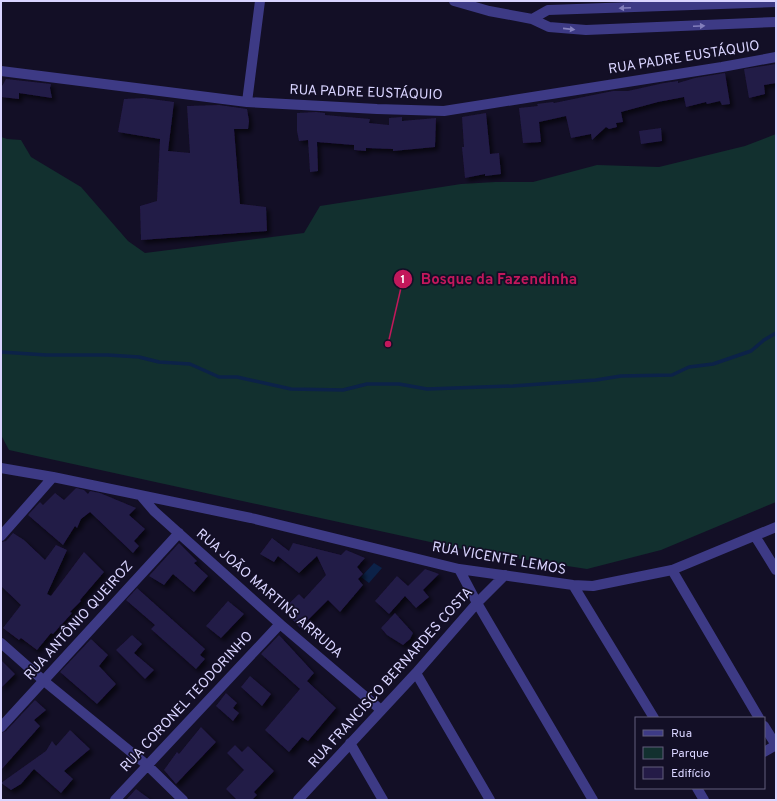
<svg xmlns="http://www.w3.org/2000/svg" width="777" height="801" viewBox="0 0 777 801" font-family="Overpass,sans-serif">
<defs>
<filter id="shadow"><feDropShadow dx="3.5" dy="3.5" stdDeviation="2" flood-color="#0009"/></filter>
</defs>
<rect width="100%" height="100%" fill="#130f26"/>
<!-- green -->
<path fill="#12302f" d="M776,134v368l-115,48 -74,19 -111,-17 -467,-102 -8,-15v-298l6,2 14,1 10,17 50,30 47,54 17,12 159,-20 16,-27 141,-22 34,-2h38l64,-17 62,2 86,-21z"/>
<!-- water -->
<path fill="#0c2248" d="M374,563l8,5 -13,15 -8,-6z"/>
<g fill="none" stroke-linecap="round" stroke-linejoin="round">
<!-- stream -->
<path stroke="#0c2248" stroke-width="3.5" d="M1,352l45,3h62l31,2 20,5 31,2 29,13h18l54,12 52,1 24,-6h32l28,5 86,-3 83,-6 25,-4 51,-1 17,-8 24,-3 38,-13 13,-11 12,-7"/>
</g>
<!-- building -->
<path fill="#241b47" filter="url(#shadow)" d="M776,64v19l-12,2 1,9 -16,4 -5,-29z
M725,73l5,31 -8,1 -2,-4 -13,3 -1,-2 -20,5 -2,-10 -26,5 -37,10 2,10 -7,1 1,4 -8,2 -3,-2 -14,13 -1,-6 -20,4 -5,-22 -27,6 2,20 -18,1 -4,-35 19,-2 -1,-2 16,-2 1,1 59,-12h15l36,-8 14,-2v2l17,-5z
M6,79l45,5 -1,4 2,10 -33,-5v6l-18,-2v-9z
M144,98l30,4 -6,49 22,2 -3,-47 32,-1 28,4 2,12 -1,8h-14l6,75 26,3 1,24 -126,9 -1,-34 17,-5 3,-62 -42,-7 6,-33z
M316,112l9,1v2l45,4 -1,4 20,2v-7l13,-1v4l34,-3 -1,29 -42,4v-2l-27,-1v3l-12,-1v-5l-37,-3 1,29 -8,1 -2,-32 -9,1 -2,-10v-18z
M486,113l4,41 9,-1 2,21 -16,2v-2l-20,4 -3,-31h2l-2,-30z
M661,128l1,13 -21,3 -2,-13z
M76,488l8,2 4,4 2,-3 10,2 36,15 -7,7 16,14 -11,12 5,5 -6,7 -43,-41 -9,7 -4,9 -2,-2 -12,19 -35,-30 12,-13 3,3 12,-12 9,7z
M13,533l11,7 21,20 11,-15 11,5 -20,44 4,2 33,-44 20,20 -24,28 1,1 -11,11 2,1 -19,21 -2,-1 -14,17 -16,-12 -2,2 -16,-12 18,-23 -20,-19v-44l5,-1z
M272,538l17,13 4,-8 48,12 5,-5 19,8 -8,9 6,7 -5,5 5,6 -23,27 -12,-12 -28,28 -17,-19 16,-15 5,5 22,-24 -9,-19 -18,17 -21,-17 -4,6 -14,-8z
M179,543l18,18 -3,2 14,13 -14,16 -21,-18 -9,11 -15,-9z
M425,569l14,5 -16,16 6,7 -13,11 -11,-12 -16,18 -14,-13 22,-25 11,10z
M137,588l68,61 -5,6 5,4 -9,10 -45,-40 4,-4 -29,-25z
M228,601l16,13 -23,24 -15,-12z
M395,613l18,20 -3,6 -7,6 -16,-10 -6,-7z
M132,635l10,9 -8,9 20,17 -9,9 -29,-29z
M279,635l35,38 -7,8 29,27 -28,33 -6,-4 -13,15 -24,-22 35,-41 -39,-35z
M91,639l17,16 -9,11 17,18 -19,20 -37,-32z
M1,660l14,14 -14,14z
M250,676l21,18 -9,12 -21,-19z
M226,693l11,10 -4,5 6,5 -6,8 -17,-15z
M35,700l11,10 -12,10 6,6 -39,44v-37l5,-2z
M201,727l15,15 -40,42 -12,-14 13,-18 2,2z
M70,730l20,19 -26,22 9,8 -12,14 -27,-24 -13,15 -10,6 -10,-7 45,-32 6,-10 4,5z
M235,745l7,7 6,-6 26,25 -20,21 3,3 -5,5h-15l-11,-11 18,-19 -17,-17z
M136,789l15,11h-25z"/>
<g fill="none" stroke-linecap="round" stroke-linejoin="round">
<!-- minor -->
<path stroke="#3d3a85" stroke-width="10" d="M454,1l35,10 43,8 17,8 37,3 190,-8
M532,19l16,-9 228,-8
M1,71l246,31 130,7 67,2 278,-44 54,-10
M247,102l13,-101
M1,468l52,9 198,41 208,51 114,16 20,1 79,-16 104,-43
M142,497l12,14 126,113 101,86
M1,536l52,-59
M755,536l21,34
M459,569l18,34 116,197
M672,570l87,148
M573,585l81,133
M1,643l43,38 103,84 36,35
M416,673l74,127
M764,726l12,19
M1,727l178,-194
M350,743l33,57
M764,752l12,-7
M697,788l7,12
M115,800l165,-176
M298,800l118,-127 61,-70 28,-28"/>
</g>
<!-- one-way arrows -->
<defs><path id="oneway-solid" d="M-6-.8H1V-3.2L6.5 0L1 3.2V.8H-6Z"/></defs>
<g fill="#837fbc">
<use href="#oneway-solid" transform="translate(625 8) rotate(178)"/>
<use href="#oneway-solid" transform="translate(699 26) rotate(-2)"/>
<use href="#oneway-solid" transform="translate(569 29) rotate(6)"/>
</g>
<g text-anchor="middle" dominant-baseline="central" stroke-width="3.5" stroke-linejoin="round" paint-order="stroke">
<!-- street labels -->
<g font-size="14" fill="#d9d4ff" stroke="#130f26">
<text transform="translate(684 58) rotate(-9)">RUA PADRE EUSTÁQUIO</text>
<text transform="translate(366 93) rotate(2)">RUA PADRE EUSTÁQUIO</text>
<text transform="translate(499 559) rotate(10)">RUA VICENTE LEMOS</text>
<text transform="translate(269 594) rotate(41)">RUA JOÃO MARTINS ARRUDA</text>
<text transform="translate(79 621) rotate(-48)">RUA ANTÔNIO QUEIROZ</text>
<text transform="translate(391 678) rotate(-48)">RUA FRANCISCO BERNARDES COSTA</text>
<text transform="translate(187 702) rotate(-47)">RUA CORONEL TEODORINHO</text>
</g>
</g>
<!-- callouts -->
<path fill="none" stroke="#c2185b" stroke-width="1.5" d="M388 344L403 279"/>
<g fill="#c2185b" stroke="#130f26" stroke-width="1.5">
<circle cx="388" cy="344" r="4"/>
<circle cx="403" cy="279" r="10"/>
</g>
<g font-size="12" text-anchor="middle" font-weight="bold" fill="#fff">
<text x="403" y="283">1</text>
</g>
<g font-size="15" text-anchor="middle" font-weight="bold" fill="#c2185b" stroke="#130f26" stroke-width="3.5" stroke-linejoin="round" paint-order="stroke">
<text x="499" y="284">Bosque da Fazendinha</text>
</g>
<!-- border -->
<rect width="777" height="801" fill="none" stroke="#d9d4ff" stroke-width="4"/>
<!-- legend -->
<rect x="635" y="717" width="130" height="72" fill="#130f26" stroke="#625e7d"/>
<rect x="643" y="730" width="20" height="6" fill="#3d3a85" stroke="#625e7d"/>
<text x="671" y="737" font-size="12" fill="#d9d4ff">Rua</text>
<rect x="643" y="747" width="20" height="12" fill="#12302f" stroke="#625e7d"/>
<text x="671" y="757" font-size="12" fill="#d9d4ff">Parque</text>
<rect x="643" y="767" width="20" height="12" fill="#241b47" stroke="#625e7d"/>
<text x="671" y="777" font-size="12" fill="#d9d4ff">Edifício</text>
</svg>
